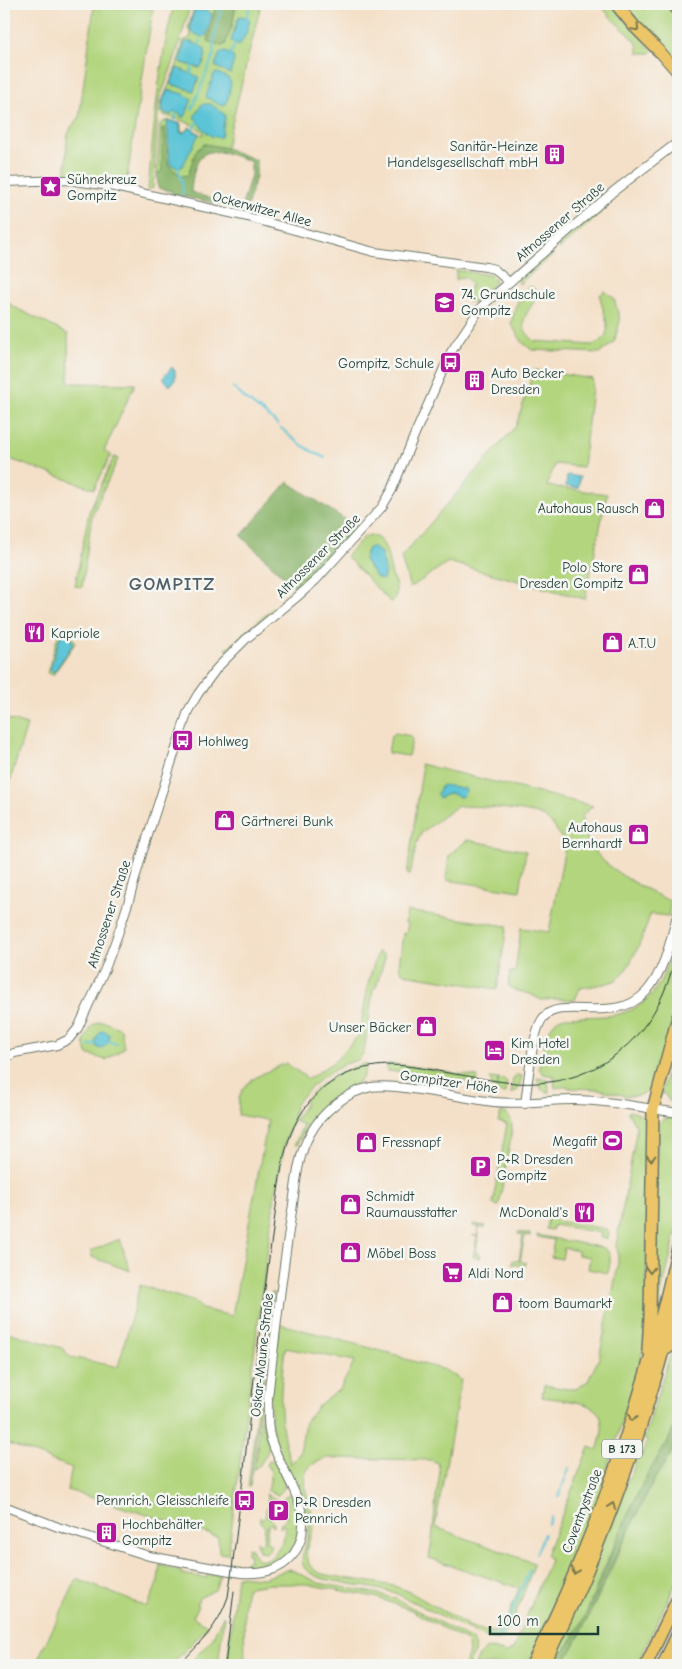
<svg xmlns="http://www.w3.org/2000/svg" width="682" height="1669" viewBox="0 0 682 1669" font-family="'Comic Neue',sans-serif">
<rect width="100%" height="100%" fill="#f6f6f2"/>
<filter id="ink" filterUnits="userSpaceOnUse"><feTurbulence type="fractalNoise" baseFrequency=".02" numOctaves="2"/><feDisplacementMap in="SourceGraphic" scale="10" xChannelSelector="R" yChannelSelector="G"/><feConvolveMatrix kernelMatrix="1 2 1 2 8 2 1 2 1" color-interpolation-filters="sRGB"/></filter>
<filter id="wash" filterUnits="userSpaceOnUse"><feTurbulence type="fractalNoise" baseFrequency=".0096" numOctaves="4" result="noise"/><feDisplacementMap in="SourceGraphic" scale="20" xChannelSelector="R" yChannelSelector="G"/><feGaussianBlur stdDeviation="1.12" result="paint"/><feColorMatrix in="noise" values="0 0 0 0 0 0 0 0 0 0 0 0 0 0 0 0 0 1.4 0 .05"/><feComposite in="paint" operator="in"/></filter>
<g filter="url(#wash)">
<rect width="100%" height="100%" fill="#f4e0c8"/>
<!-- green -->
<path fill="#b2d57e" stroke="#688959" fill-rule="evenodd" d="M174,4h17l-18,60 -14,36 -6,88 -5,2c6,-63 10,-125 26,-186z
M195,4l20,2 1,-2 -8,37 13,5 11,-20 4,-22h25l-35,144 -22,-4 -8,7 -8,25h-7l-13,-11 -3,-37 -3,44 -5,2 3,-49c6,-8 12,-3 19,-2h2v8l3,1 5,-5 13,8 2,-2c-11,-10 -26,-14 -41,-18l-3,-3 2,-11 15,-36 7,-25 5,-1 2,-4 -3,-7zM220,53l10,21 -15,-8zM206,55l-6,13 -20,-6zM178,68l16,23 -23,-7zM168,90l16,4 -4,19 -6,-1zM225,118l-5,19 -16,-7 -1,-5zM180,124v8l4,1 -14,31z
M600,4h11l42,47 -2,2h-13v-6l-2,-6 -24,-22z
M620,4h47l11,18v39l-4,1z
M94,7l59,1 -27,177 -60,-9 1,-39 4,-10 8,-9z
M601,208l2,3 -44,38 -1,-4z
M548,253l6,1 -35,30 -1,-5z
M456,270l35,5 3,3 1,4c-4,5 -9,7 -13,12 -5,5 -5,8 -14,8l-1,-9 4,-7c-1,-5 -4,-8 -8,-9l-7,3z
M531,286c17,13 -16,27 -5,46 2,3 6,6 8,9l58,4c28,-9 9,-32 8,-50l5,-4 9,7 6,23 -6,21 -14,11 -68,-3 -9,-7 -12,-19c3,-15 7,-29 20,-38z
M4,300l7,3 -1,2 58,29 1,49 66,1 -31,67 7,4 -17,34 -90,-32z
M534,370l59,9 -10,88 -28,-3 -8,22 60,8 -22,105 -137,-37 -38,26 -9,-31 115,-131z
M114,457l4,2 -26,56 -10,72 -7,-1 14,-74z
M357,528l2,2 -60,62 -58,47h-2l-8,8 1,1 -3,3 -3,-2 70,-61z
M370,535c20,4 17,28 23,43 2,5 4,8 3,15 0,5 -2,7 -5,10l-45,-47 18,-19zM372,547l9,6 4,17 -2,9 -19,-19 2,-8z
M61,631l6,1 9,10 -23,33 -6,-2 10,-34z
M4,718l23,7 -22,73 -1,-1z
M394,733l17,3 1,5 -4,15 -20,-3 3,-17z
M420,764l173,42 -11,10c2,47 52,66 89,86l-3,14 -18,-2c-4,16 -21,61 -36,67 -10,4 -24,5 -34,7l-5,12 -18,-1 -16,1 -11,-6 -16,-4 -6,-5 2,-13h5l6,-44 28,4 16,-85c-3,-10 -14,-28 -25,-32 -12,-5 -72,-11 -84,-8l-34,25 -5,10 -7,33 -3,-1 15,-104z
M467,840l59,11 -6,40 -74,-11 3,-25z
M407,911l100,15 -10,63 -87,-14 -8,-3 -3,-6 4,-33h3l2,-9 -3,-1z
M678,928v76l-25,86 -3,-1c-16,14 -34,3 -53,0 -9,-1 -18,0 -28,-1l-1,-2 -13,2 -1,-12 -11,-2 -4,-6c3,-13 7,-37 16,-46 7,-7 17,-5 26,-5 11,-1 23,0 34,-2 46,-9 52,-49 63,-87z
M378,951l5,3 2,4 -9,29 -3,2 -9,64 -6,7 -13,4 -24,14 -20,19 -6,9 -2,14 -8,22 -11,59 -46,353 -9,-1 -1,-16 -151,-47 5,-22 -68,-26v-111l58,17 8,9 48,10 22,-82 55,17 7,7 30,7 36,-196 -30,-5c1,-5 0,-11 1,-16 4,-21 31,-28 47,-36l22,16 27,-18 24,-26 10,-55z
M98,1022h7l16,7 3,19 -18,12 -19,-6 -3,-12 8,-16z
M678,1028v76l-9,-3 -4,-7h-4z
M366,1063c-1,4 -1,10 -4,15 -4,8 -27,16 -37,25 -14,12 -21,26 -28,43l-2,-2 8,-19 -9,-4 12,-18 -2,-2c17,-20 38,-31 62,-38z
M387,1064l16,1 75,12 -1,6 -63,-10 -27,-2z
M517,1075l5,1 -4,14 -7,4 2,-16z
M490,1078l8,1 -1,9 2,-9 8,2 -2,13c-11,-2 -13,-6 -15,-16z
M537,1078l11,2 1,13 -8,-4z
M629,1111c15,3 15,6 19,20l-2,191 -4,32 -6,25 -32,99 -4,20 -12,32 -60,135h-53l4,-10 8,-7 20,5 6,-4 37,-89 -4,-5 43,-108 8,3c19,-51 -18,-47 -55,-53l2,-12 24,4h8l12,-8 11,-23 19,-92v-15l-2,-5 20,-113v-7l-8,-13z
M501,1112c10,2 11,9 11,18l-13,76 -7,-2 1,-2h2l-2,-2 1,-3 2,-1 -2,-1 13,-71 -9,-2z
M670,1118l8,3v104l-28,116 8,-217 7,-5z
M549,1211h1l1,6 6,4 50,8 2,4 -1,5h-8l1,-5 -47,-8 -2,5 -6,-1z
M473,1224l13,2 -1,2 -6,-1 -3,26 5,2 -1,3 -7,-1 4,-20 -6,-2 6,1 2,-9 -6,-1z
M518,1232l12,2v2l-5,-1 -5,26 6,2 -1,3 -13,-2 1,-4 6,1 4,-26 -5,-1z
M537,1235l67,13c9,6 6,15 4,25l-20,-4 2,-12 -12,-2v-4l-14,-3 -2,11 -11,-2 3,-17 -17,-3z
M120,1239l10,32 -38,-14 -1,-6z
M271,1292l3,1 -24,194h-2z
M280,1324l117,31 8,4 40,11 16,10 -26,147 99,36 -1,5c-5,12 -22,63 -30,69 -5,4 -13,1 -19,0l-91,-45 -69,-13c-36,-12 -17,-25 -15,-50 0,-13 -4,-23 -9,-34 -2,-6 -3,-16 -10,-19 -7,-14 -14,-28 -17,-44 -7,-35 2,-73 7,-108zM285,1348l70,13 -15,28 -20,15 -15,18 -5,31 -9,11c-14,-41 -11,-73 -6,-116zM328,1458l103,2 7,3c4,12 -1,23 -2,35 -2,21 -3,40 -7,60l90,30 -15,39 -6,4 -10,1 -17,-5 -63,-36 -14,-5 -72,-12c-6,-3 -12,-6 -14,-13 -6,-12 6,-26 6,-38 -1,-16 -12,-32 -9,-46 1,-12 13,-16 23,-19z
M678,1335v84l-11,24 -20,32 -43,93 -19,49 -15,26 -8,10 -6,12h-7l75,-179 8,-13 5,-15h4l6,-17 -3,-2 24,-78z
M263,1406l1,20 5,23 -9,16 -6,4z
M678,1442v136l-41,87h-74c34,-59 59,-124 91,-185 7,-13 17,-25 24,-38z
M269,1461h6l10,22 -2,7 -5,5 -11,-5 2,-2 2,-16 -5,-8z
M266,1494l11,6 -1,4 -3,-4 -2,2 -2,15 5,6v4l-3,-4 -3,2 -2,15 5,6 -3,6 -3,1 -6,-2 -2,-6v-4l3,3 3,-2 2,-15 -5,-5v-5l3,3 2,-2 3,-18z
M288,1494l5,3c3,9 6,18 6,27 1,32 -26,44 -54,45l1,-8h3l1,-6 -3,-1 1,-7 3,1 1,4 6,7c18,3 15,-8 25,-16l2,-16 -1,-2 -4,3 1,-5 5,-4 2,-15 -2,-3 -3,4 1,-8z
M160,1565l22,7v2l24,4 1,-3h13l-5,15 -16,8 -2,6 2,1 -6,12 14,8 -3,6 -33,34h-136l42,-86 70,28 11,-25z
M290,1569l29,14 56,10 21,6 76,41c6,8 0,17 -3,25h-4c3,-9 6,-16 1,-24l-55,-31 -36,-13 -69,-13h-35l-24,3 -3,22 1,56h-18l10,-89 27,2z
M223,1616h1l-6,49h-30l24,-26z"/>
<!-- forest -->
<path fill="#8db66d" stroke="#567a50" d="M216,4h20l-4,22 -7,19 -4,1 -13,-5z
M162,128h3l3,37 13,11 7,-1 8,-24 9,-7 21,4 30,12v16l-10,34 -4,-1v-3l9,-31v-13c-12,-5 -42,-18 -51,-4 -7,9 -8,24 -9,34l24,8 -1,3 -42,-9 -1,-3 -13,-3 -1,-14 5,-3z
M288,482l70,46 -62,60 -55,-52z
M678,1419v23l-1,3 -22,33 -45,90 -30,67 -17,30h-7l6,-12 8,-10 15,-26 46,-110 16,-32 20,-32z"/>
<!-- water -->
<path fill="#5bc4d7" stroke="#3d8086" d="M194,10l13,1 5,3 -5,21 -5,2 -11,-5 -1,-6z
M240,16l7,1 3,3 -4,14 -7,12 -8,-5 7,-23z
M185,42h7l13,7c1,7 0,14 -5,19l-20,-6z
M225,52l8,4 1,4 -4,14 -15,-8 5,-13z
M177,68l22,9 -5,14 -24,-7z
M218,73l10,5 3,5 -3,16 -4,7 -4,-1 -14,-8 8,-23z
M168,90l16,4 8,5 -7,18h-4l-1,-4 -6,-1 -3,3 -9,-3 1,-12z
M202,104h9l13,10 1,4 -4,19c-14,2 -19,-11 -27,-20z
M167,121l13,3v8l4,1 5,-5 10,6 -17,33 -5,1 -7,-4z
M172,367l3,4v9l-5,6 -7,-8z
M567,475l13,2 -2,11 -12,-2z
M372,547l9,6 4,17 -2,10 -6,-2 -13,-18 4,-12z
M63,633h2l8,8v3l-19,28 -4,-2 9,-31z
M442,785l15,2 4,2 4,-1 1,3 -3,5 -3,1 -10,-4 -11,5 -2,-4z
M102,1031c13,0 7,15 -2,18l-3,-2c-3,-6 0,-11 5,-16z"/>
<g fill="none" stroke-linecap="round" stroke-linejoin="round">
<!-- stream -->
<path stroke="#5bc4d7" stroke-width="2" d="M206,12l2,-8
M247,18l3,-14
M199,46l3,-9
M230,54l6,-11
M190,75l3,-10
M192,109l22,-55 -1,-8 9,-42
M174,122l4,-12
M193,130l5,-9
M178,166c1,9 6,18 5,28
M233,387c14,16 31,24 45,38
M281,428c13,13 27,22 44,30
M108,1041l9,3
M89,1046l7,-2
M559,1496l10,-28
M548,1524l3,-7
M536,1554l8,-20
M490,1635h9l5,-4 26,-62"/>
</g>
</g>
<g filter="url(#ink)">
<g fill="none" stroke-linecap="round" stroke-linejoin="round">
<defs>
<path id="minor" d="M678,105v18
M4,182l63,-2 43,6 138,31 126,35 112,15 8,2 15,13
M4,1059l10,-6 43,-8 12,-6 9,-11 27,-59 13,-35 12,-37 12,-43 46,-143 10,-17 19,-26 29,-29 51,-42 19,-17 66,-73 10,-17 22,-54 37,-84 30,-45 133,-116 64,-49
M525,1104c3,-20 7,-72 18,-86 19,-23 72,8 103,-26 19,-21 25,-54 32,-81
M4,1506l54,21 91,29 92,17c19,1 39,-1 52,-18 29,-40 -13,-80 -23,-119 -3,-12 -2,-25 -2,-38 7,-63 14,-125 24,-187 4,-26 5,-54 18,-77 12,-22 36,-42 61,-47 14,-2 28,0 41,2 28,3 55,10 82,13 28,3 52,-2 79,-2 34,0 72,8 105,13"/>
<path id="major" d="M659,51l19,22"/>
<path id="highway" d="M616,4l18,22 25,25
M674,4l4,7
M668,1348l10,-19
M648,1350l2,-34 3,-207 25,-92
M532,1665c66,-132 114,-274 146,-418
M544,1665c13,-29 27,-57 40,-87 39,-92 71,-188 94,-286
M646,1665l32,-67
M663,1665l15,-32"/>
</defs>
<!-- minor casing -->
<use href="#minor" stroke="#6a7668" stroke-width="10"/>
<!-- major casing -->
<use href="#major" stroke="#6a7668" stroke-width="12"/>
<!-- highway casing -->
<use href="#highway" stroke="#6a7668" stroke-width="14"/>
<!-- minor -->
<use href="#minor" stroke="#fff" stroke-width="8"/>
<!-- major -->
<use href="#major" stroke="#ecc569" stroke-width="10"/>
<!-- highway -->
<use href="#highway" stroke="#ecc569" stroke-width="11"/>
<!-- tram -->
<path stroke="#1f3d34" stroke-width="1" d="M179,1665c21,-22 39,-38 49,-68 6,-39 10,-80 15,-119 9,-83 18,-166 30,-248 5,-35 8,-87 28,-116 16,-25 40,-42 69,-47 30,-6 62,4 91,8 25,4 51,10 76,8 56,-2 104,-38 126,-89 7,-15 11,-31 15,-46
M225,1665l9,-74"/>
</g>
<!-- one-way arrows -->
<defs><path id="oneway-chevron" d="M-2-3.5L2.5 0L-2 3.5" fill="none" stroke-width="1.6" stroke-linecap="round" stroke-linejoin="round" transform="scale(1.25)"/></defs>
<g stroke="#7b7a4c">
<use href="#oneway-chevron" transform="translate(636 28) rotate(47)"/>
<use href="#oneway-chevron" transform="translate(651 1158) rotate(91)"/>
<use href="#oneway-chevron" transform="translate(650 1270) rotate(91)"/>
<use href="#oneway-chevron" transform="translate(632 1418) rotate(108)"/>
<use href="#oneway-chevron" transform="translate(612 1506) rotate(-70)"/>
<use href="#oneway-chevron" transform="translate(575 1571) rotate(112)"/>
</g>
</g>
<!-- icons -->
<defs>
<symbol id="building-square" viewBox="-11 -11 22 22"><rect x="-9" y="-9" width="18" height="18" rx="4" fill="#b5179e" stroke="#f6f6f2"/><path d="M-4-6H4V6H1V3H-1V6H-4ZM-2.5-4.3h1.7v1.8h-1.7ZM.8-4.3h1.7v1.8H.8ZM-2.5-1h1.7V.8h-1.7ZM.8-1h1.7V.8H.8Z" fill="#fff"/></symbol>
<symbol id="sight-square" viewBox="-11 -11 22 22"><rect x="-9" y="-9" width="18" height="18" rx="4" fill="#b5179e" stroke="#f6f6f2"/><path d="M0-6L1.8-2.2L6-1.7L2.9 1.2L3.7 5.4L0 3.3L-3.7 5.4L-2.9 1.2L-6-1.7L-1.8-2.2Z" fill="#fff"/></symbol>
<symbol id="school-square" viewBox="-11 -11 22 22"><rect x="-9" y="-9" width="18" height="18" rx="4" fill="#b5179e" stroke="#f6f6f2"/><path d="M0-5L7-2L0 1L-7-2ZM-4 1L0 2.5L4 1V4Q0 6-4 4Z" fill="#fff"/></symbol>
<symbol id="bus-square" viewBox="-11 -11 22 22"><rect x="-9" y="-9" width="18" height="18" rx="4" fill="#b5179e" stroke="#f6f6f2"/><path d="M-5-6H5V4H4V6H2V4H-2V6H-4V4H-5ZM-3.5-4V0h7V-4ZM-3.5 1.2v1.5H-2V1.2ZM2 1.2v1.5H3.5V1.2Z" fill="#fff"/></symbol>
<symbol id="shop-square" viewBox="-11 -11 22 22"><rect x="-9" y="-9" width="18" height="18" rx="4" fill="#b5179e" stroke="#f6f6f2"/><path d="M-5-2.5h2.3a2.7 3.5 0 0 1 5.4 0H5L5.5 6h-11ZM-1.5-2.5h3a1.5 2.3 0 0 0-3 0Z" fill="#fff"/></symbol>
<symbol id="restaurant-square" viewBox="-11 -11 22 22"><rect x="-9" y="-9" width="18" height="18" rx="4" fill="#b5179e" stroke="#f6f6f2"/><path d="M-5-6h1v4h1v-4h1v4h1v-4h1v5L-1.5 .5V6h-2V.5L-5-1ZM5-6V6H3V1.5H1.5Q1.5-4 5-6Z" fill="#fff"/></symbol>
<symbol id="hotel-square" viewBox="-11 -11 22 22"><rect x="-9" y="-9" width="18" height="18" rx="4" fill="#b5179e" stroke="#f6f6f2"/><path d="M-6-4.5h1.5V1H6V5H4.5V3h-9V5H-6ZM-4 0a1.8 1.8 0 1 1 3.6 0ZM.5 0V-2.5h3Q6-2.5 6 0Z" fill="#fff"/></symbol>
<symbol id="stadium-square" viewBox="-11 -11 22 22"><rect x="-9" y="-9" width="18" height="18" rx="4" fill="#b5179e" stroke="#f6f6f2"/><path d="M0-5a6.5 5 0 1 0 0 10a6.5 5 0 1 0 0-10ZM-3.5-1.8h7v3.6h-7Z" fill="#fff"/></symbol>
<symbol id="parking-square" viewBox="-11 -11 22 22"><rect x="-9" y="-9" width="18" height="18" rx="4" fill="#b5179e" stroke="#f6f6f2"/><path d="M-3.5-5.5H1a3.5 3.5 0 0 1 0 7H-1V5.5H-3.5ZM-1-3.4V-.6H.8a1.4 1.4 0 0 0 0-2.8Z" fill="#fff"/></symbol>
<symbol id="supermarket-square" viewBox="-11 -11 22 22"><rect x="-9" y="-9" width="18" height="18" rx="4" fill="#b5179e" stroke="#f6f6f2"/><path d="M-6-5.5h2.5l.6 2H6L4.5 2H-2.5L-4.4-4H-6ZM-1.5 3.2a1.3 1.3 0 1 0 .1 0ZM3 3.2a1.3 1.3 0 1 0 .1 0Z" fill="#fff"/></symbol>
</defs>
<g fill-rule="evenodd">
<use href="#building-square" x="542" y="142" width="25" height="25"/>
<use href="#sight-square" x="38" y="174" width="25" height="25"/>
<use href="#school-square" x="432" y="290" width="25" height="25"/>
<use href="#bus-square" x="438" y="350" width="25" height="25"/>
<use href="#building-square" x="462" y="368" width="25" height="25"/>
<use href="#shop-square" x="642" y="496" width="25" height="25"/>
<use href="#shop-square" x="626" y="562" width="25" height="25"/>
<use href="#restaurant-square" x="22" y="620" width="25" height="25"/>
<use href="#shop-square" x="600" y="630" width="25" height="25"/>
<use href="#bus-square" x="170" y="728" width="25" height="25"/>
<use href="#shop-square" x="212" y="808" width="25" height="25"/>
<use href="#shop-square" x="626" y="822" width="25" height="25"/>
<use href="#shop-square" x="414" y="1014" width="25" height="25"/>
<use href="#hotel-square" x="482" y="1038" width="25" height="25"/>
<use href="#stadium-square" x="600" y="1128" width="25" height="25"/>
<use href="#shop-square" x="354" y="1130" width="25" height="25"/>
<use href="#parking-square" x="468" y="1154" width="25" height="25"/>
<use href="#shop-square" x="338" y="1192" width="25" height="25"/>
<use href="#restaurant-square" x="572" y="1200" width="25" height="25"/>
<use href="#shop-square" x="338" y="1240" width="25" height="25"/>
<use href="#supermarket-square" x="440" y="1260" width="25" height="25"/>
<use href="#shop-square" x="490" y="1290" width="25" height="25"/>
<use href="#bus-square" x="232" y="1488" width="25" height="25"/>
<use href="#parking-square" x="266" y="1498" width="25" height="25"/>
<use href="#building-square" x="94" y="1520" width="25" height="25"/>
</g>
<g text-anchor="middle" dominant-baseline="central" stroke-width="5" stroke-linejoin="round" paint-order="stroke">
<!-- shield labels -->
<rect fill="#f6f6f2" stroke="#60746d" stroke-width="1" x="602" y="1439.5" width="40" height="19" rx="4"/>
<g font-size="12" font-weight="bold" fill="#1f3d34">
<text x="622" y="1449">B 173</text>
</g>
<!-- poi labels -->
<g font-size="14" fill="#1f3d34" stroke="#f6f6f2" text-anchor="start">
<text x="538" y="146" text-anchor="end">Sanitär-Heinze<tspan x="538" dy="16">Handelsgesellschaft mbH</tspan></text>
<text x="67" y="179">Sühnekreuz<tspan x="67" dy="16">Gompitz</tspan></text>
<text x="461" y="294">74. Grundschule<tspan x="461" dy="16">Gompitz</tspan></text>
<text x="434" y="363" text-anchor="end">Gompitz, Schule</text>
<text x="491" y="373">Auto Becker<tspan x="491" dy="16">Dresden</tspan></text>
<text x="639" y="508" text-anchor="end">Autohaus Rausch</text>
<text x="623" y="567" text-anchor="end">Polo Store<tspan x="623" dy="16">Dresden Gompitz</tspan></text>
<text x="51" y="633">Kapriole</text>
<text x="628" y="643">A.T.U</text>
<text x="198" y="741">Hohlweg</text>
<text x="241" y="821">Gärtnerei Bunk</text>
<text x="622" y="827" text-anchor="end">Autohaus<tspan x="622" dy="16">Bernhardt</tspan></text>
<text x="411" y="1027" text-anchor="end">Unser Bäcker</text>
<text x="511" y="1043">Kim Hotel<tspan x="511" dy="16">Dresden</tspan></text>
<text x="597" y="1141" text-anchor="end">Megafit</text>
<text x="382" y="1142">Fressnapf</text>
<text x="497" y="1159">P+R Dresden<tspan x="497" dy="16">Gompitz</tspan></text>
<text x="366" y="1196">Schmidt<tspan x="366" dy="16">Raumausstatter</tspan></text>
<text x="568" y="1212" text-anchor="end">McDonald's</text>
<text x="367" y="1253">Möbel Boss</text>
<text x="468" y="1273">Aldi Nord</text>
<text x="519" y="1303">toom Baumarkt</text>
<text x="229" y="1500" text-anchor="end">Pennrich, Gleisschleife</text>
<text x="295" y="1502">P+R Dresden<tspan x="295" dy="16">Pennrich</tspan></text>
<text x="122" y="1524">Hochbehälter<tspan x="122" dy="16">Gompitz</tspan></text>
</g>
<!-- street labels -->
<g font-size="14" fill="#1f3d34" stroke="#f6f6f2">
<text transform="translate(262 209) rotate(15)">Ockerwitzer Allee</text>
<text transform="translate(560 222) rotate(-41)">Altnossener Straße</text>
<text transform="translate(318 556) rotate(-45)">Altnossener Straße</text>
<text transform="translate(109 914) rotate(-72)">Altnossener Straße</text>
<text transform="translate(449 1082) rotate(8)">Gompitzer Höhe</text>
<text transform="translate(262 1355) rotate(-84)">Oskar-Maune-Straße</text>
<text transform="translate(582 1511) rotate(-69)">Coventrystraße</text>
</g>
<!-- district labels -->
<g font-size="19" font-weight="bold" letter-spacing="1" fill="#516068" stroke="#f6f6f2">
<text x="172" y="584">GOMPITZ</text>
</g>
</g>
<!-- margin -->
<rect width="682" height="1669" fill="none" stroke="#f6f6f2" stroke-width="20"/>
<!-- scale -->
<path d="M490 1626v8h108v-8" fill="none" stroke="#1f3d34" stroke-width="2.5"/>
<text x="497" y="1626" font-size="15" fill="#1f3d34" stroke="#f6f6f2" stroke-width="4" paint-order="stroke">100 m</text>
</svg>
